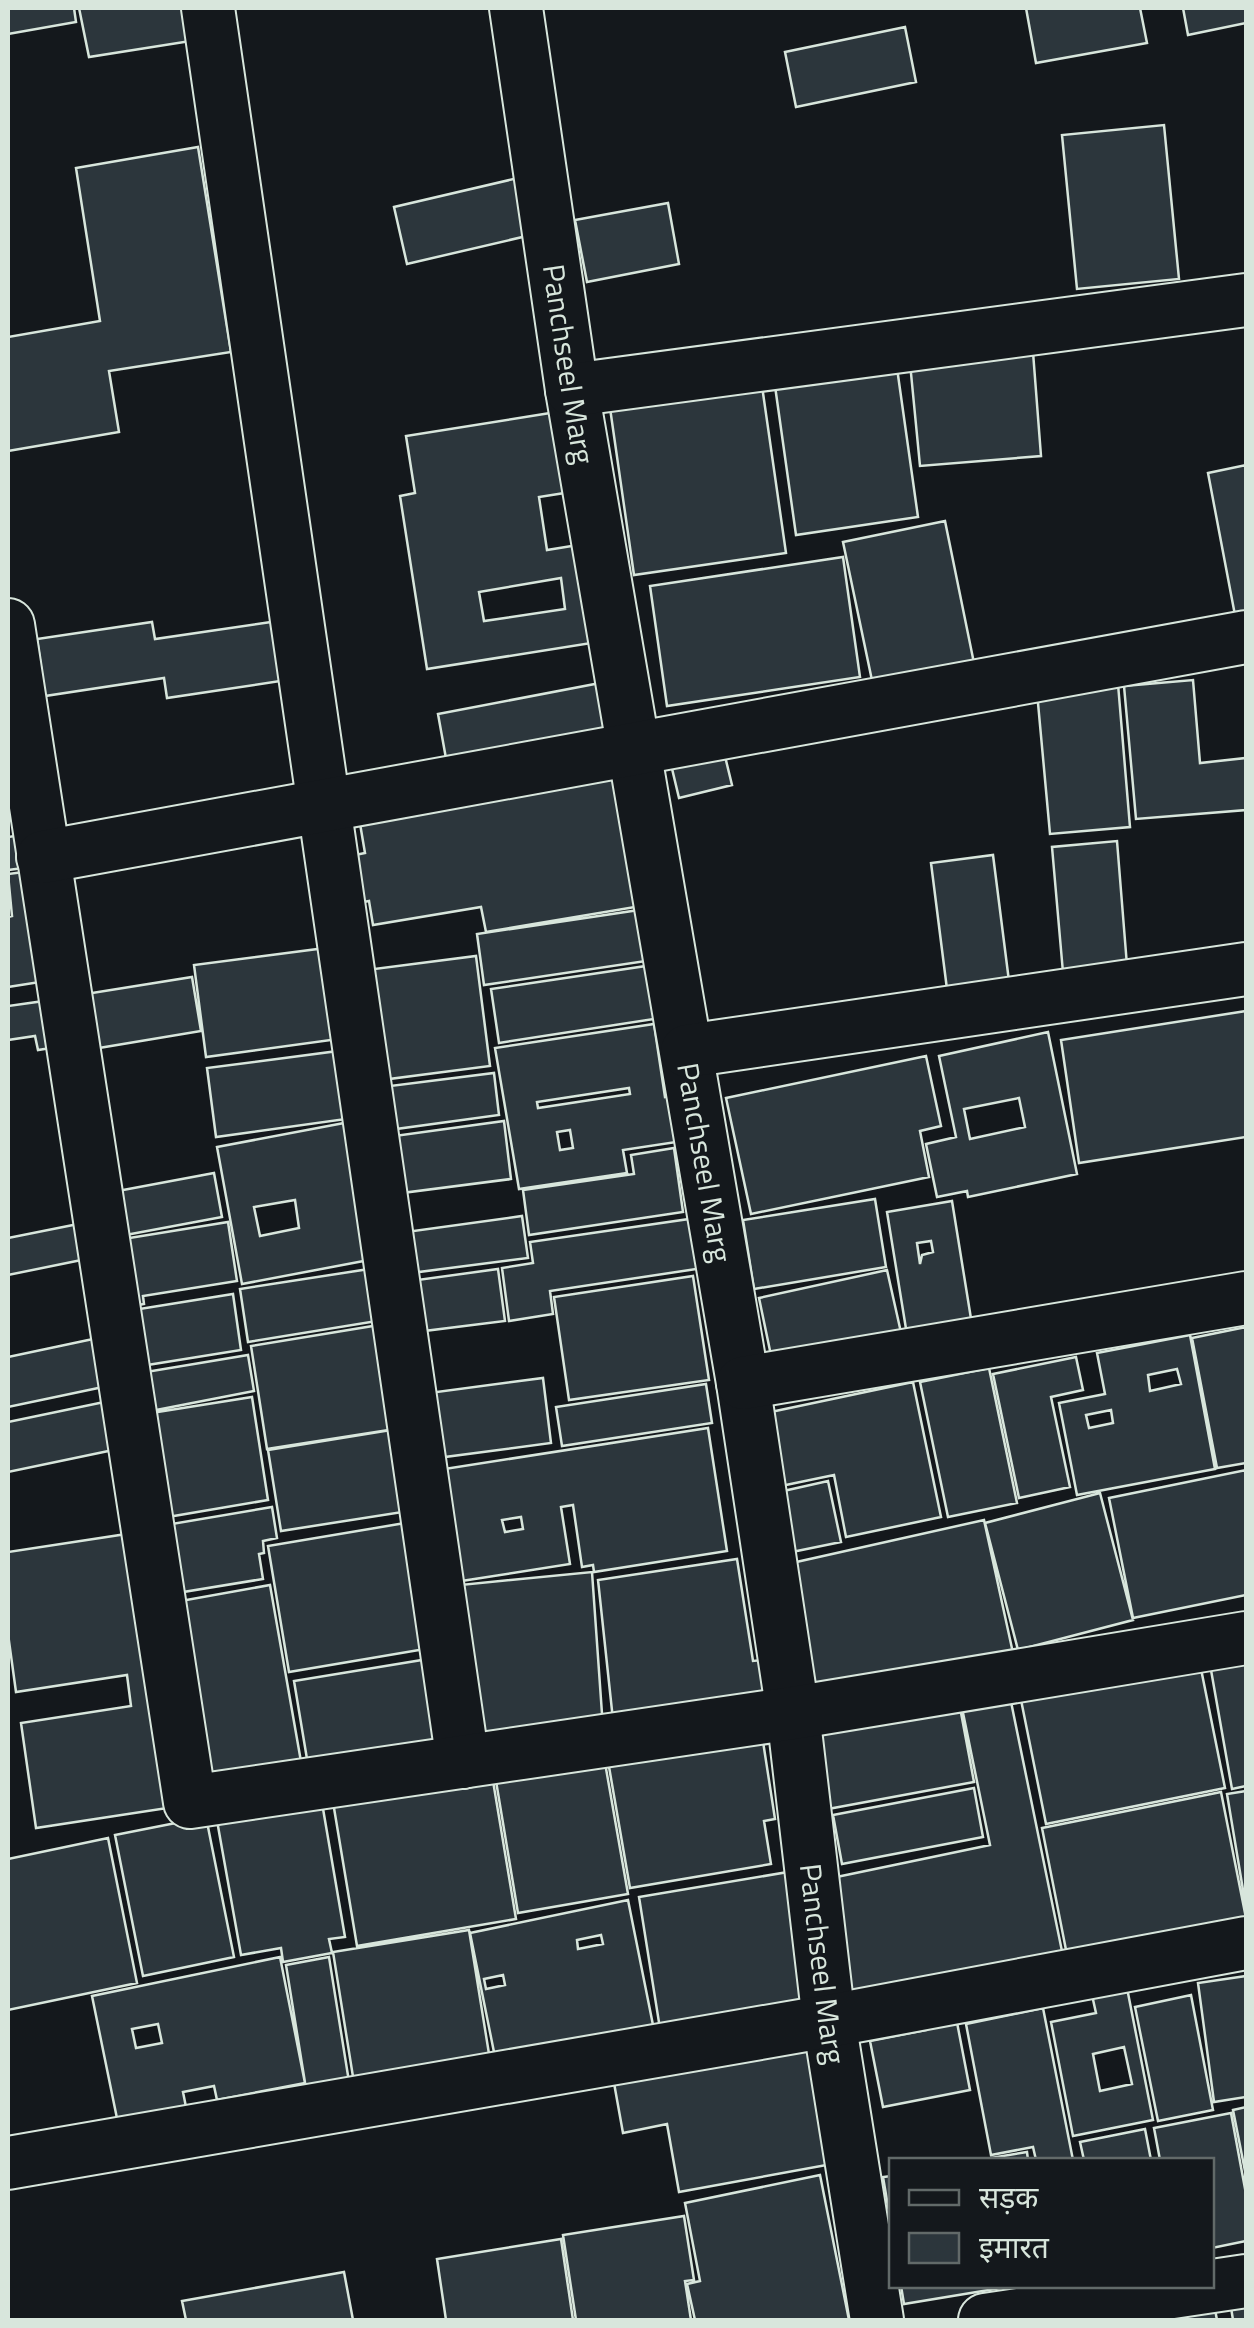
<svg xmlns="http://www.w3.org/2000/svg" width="1254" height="2328" viewBox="0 0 1254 2328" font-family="'Titillium Web','Noto Sans Devanagari',sans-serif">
<rect width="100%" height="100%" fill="#14181c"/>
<!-- building -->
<path fill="#2c363c" stroke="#d8e6dc" stroke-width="2.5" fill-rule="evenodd" d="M8,8h66l2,14 -68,12z
M79,8h113l5,32 -108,17z
M1026,8h114l7,35 -111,20z
M1183,8h63v15l-58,12z
M905,27l11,55 -120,25 -11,-55z
M1164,125l15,154 -102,10 -15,-154z
M198,147l33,205 -122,19 10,61 -111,19v-114l92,-16 -24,-153z
M518,178l13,57 -124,29 -13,-57z
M668,203l11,61 -92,18 -12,-62z
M1033,352l8,104 -121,10 -10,-103z
M897,368l21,149 -122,18 -21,-149z
M762,386l24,167 -152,22 -24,-167z
M569,410l35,231 -177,28 -27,-173 15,-3 -9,-57zM571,492l7,53 -31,5 -8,-53zM561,578l4,31 -81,12 -5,-29z
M1246,465v164l-8,2 -30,-158z
M945,521l30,147 -101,22 -31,-148z
M843,557l17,120 -193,29 -17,-120z
M278,621l9,59 -120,18 -3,-20 -119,18 -8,-57 115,-17 3,17z
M1193,680l7,83 46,-5v52l-110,9 -12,-133z
M600,683l8,55 -161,26 -9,-50z
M1118,684l12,143 -80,7 -13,-142z
M722,744l10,41 -53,13 -10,-42z
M630,759l23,145 -167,28 -5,-25 -108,18 -4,-24 -21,4 -8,-47 25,-5 -8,-47z
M35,833l4,33 -31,4v-33z
M1117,841l11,137 -64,6 -12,-137z
M993,855l18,142 -62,8 -18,-142z
M24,872l16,110 -32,5v-70l4,-1 -4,-42z
M639,910l7,51 -162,24 -7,-51z
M341,946l12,91 -147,20 -12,-92z
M476,956l14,110 -101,13 -15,-110z
M646,966l8,53 -155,24 -8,-54z
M192,977l9,54 -126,21 -8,-55z
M44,1001l7,47 -13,2 -3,-14 -27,4v-34z
M1246,1011v126l-167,26 -18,-123z
M654,1024l11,73 12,-2 6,46 -60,9 4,23 -108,16 -24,-141zM629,1088l1,6 -92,14 -1,-6zM570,1130l3,18 -13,2 -3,-18z
M1048,1032l29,142 -109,23 -1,-6 -30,6 -11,-53 30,-7 -17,-81zM1019,1098l6,29 -55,12 -6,-30z
M338,1051l8,68 -130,18 -9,-69z
M926,1056l15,70 -21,5 9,46 -178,37 -25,-116z
M494,1073l5,42 -103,14 -6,-43z
M504,1121l7,58 -117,15 -7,-57z
M344,1123l25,137 -127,24 -25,-137zM295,1200l4,28 -39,8 -6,-29z
M674,1148l9,64 -154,23 -6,-45 111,-16 -3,-19z
M214,1173l8,44 -107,20 -8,-44z
M875,1199l11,68 -132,22 -11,-69z
M952,1201l21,130 -65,10 -21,-129zM931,1241l2,11 -11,3 -2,9 -3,-21z
M522,1216l6,42 -117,15 -5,-41z
M696,1218l7,50 -153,23 3,23 -44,7 -7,-53 31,-5 -3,-21z
M93,1221l8,35 -93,19v-37z
M228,1222l9,59 -94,15 1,8 -17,3 -10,-67z
M369,1269l8,52 -129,21 -8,-53z
M498,1269l7,52 -89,11 -6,-51z
M887,1270l15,67 -129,28 -14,-67z
M693,1276l16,104 -140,20 -15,-103z
M233,1294l8,56 -106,17 -8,-56z
M379,1325l16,104 -128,20 -16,-103z
M1246,1327v136l-29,5 -25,-130z
M1190,1335l25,134 -138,26 -18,-92 46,-9 -8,-41zM1177,1369l4,15 -31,7 -2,-16zM1111,1410l2,13 -24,5 -3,-13z
M93,1339l10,48 -95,20v-50z
M248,1355l6,36 -108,21 -6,-39z
M1076,1357l7,33 -32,7 19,90 -51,11 -26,-124z
M989,1368l28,135 -69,14 -28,-135z
M543,1378l8,65 -114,15 -8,-65z
M913,1382l28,135 -95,20 -12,-62 -53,11 -15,-73z
M706,1384l6,39 -150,23 -6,-39z
M252,1397l16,103 -106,18 -17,-104z
M109,1401l9,48 -110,23v-50z
M708,1428l19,123 -133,21 -1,-7 -11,2 -9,-62 -12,2 9,57 -115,18 -17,-112zM521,1517l2,12 -18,3 -3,-12z
M397,1429l12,82 -128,20 -13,-81z
M1246,1470v125l-113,23 -24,-120z
M828,1481l13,61 -49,10 -13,-60z
M1100,1493l33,127 -115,30 -33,-127z
M272,1507l5,31 -14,3 1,12 -5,1 4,25 -92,15 -11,-68z
M984,1520l29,133 -200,44 -30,-132z
M411,1522l20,126 -142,24 -21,-126z
M133,1533l41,274 -138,21 -15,-105 110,-17 -4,-31 -111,17 -8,-58v-82z
M737,1559l16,102 9,-1 6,36 -155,24 -15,-140z
M592,1572l11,156 -137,14 -16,-156z
M270,1585l33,188 -104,17 -35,-186z
M1246,1646v140l-14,3 -24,-136z
M1198,1654l27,134 -179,36 -27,-134z
M428,1659l15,90 -134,22 -15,-90z
M1008,1687l56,274 -212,44 -25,-126 163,-34 -28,-137z
M959,1702l15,80 -146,27 -15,-79z
M762,1735l13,84 -11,2 7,43 -141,24 -22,-127z
M604,1757l24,137 -110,19 -23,-138z
M492,1775l24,144 -159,27 -24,-144z
M974,1788l9,49 -141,27 -9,-49z
M1246,1791v117l-19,-114z
M1221,1792l25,126 -179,37 -25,-127z
M321,1797l24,140 -16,2 3,14 -49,9 -2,-14 -40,7 -25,-140z
M206,1817l28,140 -91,19 -28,-141z
M108,1838l29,145 -129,27v-151z
M788,1872l22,139 -149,24 -22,-138z
M628,1900l27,135 -158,32 -27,-134zM601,1935l2,9 -25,5 -1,-9zM503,1975l2,10 -19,4 -2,-10z
M469,1930l21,130 -136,23 -21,-131z
M280,1957l25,126 -88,17 -3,-14 -31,6 3,15 -66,26 -28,-137zM158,2024l4,19 -26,5 -4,-19z
M329,1957l21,131 -43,7 -21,-130z
M1246,1976v121l-32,5 -16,-119z
M1127,1988l26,132 -80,16 -22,-114 45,-9 -4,-18zM1124,2047l8,37 -32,7 -7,-37z
M1191,1995l22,115 -55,11 -23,-114z
M1043,2008l30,152h-37l-3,-13 -42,8 -25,-131z
M955,2012l15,78 -87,17 -13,-66 56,-11 -3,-11z
M811,2047l21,117 -153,28 -12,-68 -44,9 -9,-50z
M1246,2107v69l-13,-66z
M1231,2113l15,81v47l-34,7v-88h-52l-6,-32z
M1145,2129l6,31h-67l-4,-18z
M1027,2152l1,8h-49z
M820,2175l29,145h-154l-8,-36 13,-3 -15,-78z
M892,2176v54l-9,-53z
M684,2216l10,64 -9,1 6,39h-115l-13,-85z
M561,2239l12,81h-127l-9,-61z
M344,2272l9,48h-167l-4,-19z
M901,2286h112l-109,18z
M1246,2291v29h-13l-4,-25z
M1213,2299l4,21h-120z"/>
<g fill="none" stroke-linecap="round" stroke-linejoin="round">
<defs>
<g id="minor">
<path d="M208,8l255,1754"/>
<path id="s1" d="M516,8l56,382 171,993 50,330 36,308 48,299"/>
<path d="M572,390l674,-90"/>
<path d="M8,625l182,1177 603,-89 453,-75"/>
<path d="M43,857l1203,-220"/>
<path d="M687,1051l559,-82"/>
<path d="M743,1383l503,-85"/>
<path d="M8,2163l821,-142 417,-78"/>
<path d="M985,2320l261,-39"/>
</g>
</defs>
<!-- minor casing -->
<use href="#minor" stroke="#d8e6dc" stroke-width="56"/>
<!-- minor -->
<use href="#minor" stroke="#14181c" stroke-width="52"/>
</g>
<g text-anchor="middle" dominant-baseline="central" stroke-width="8" stroke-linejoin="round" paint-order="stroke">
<!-- street labels -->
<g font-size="30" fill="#d8e6dc" stroke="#14181c">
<text stroke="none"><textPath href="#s1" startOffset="360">Panchseel Marg</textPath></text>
<text stroke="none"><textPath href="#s1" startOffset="1170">Panchseel Marg</textPath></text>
<text stroke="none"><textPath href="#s1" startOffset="1980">Panchseel Marg</textPath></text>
</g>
</g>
<!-- border -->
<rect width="1254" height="2328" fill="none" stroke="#d8e6dc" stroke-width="20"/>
<!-- legend -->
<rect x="889" y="2158" width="325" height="130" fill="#14181c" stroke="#626a69" stroke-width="2.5"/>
<rect x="909" y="2190" width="50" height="15" fill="#14181c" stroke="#626a69" stroke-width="2.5"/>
<text x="979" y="2208" font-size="30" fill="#d8e6dc">सड़क</text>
<rect x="909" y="2233" width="50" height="30" fill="#2c363c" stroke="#626a69" stroke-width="2.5"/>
<text x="979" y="2258" font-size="30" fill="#d8e6dc">इमारत</text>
</svg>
